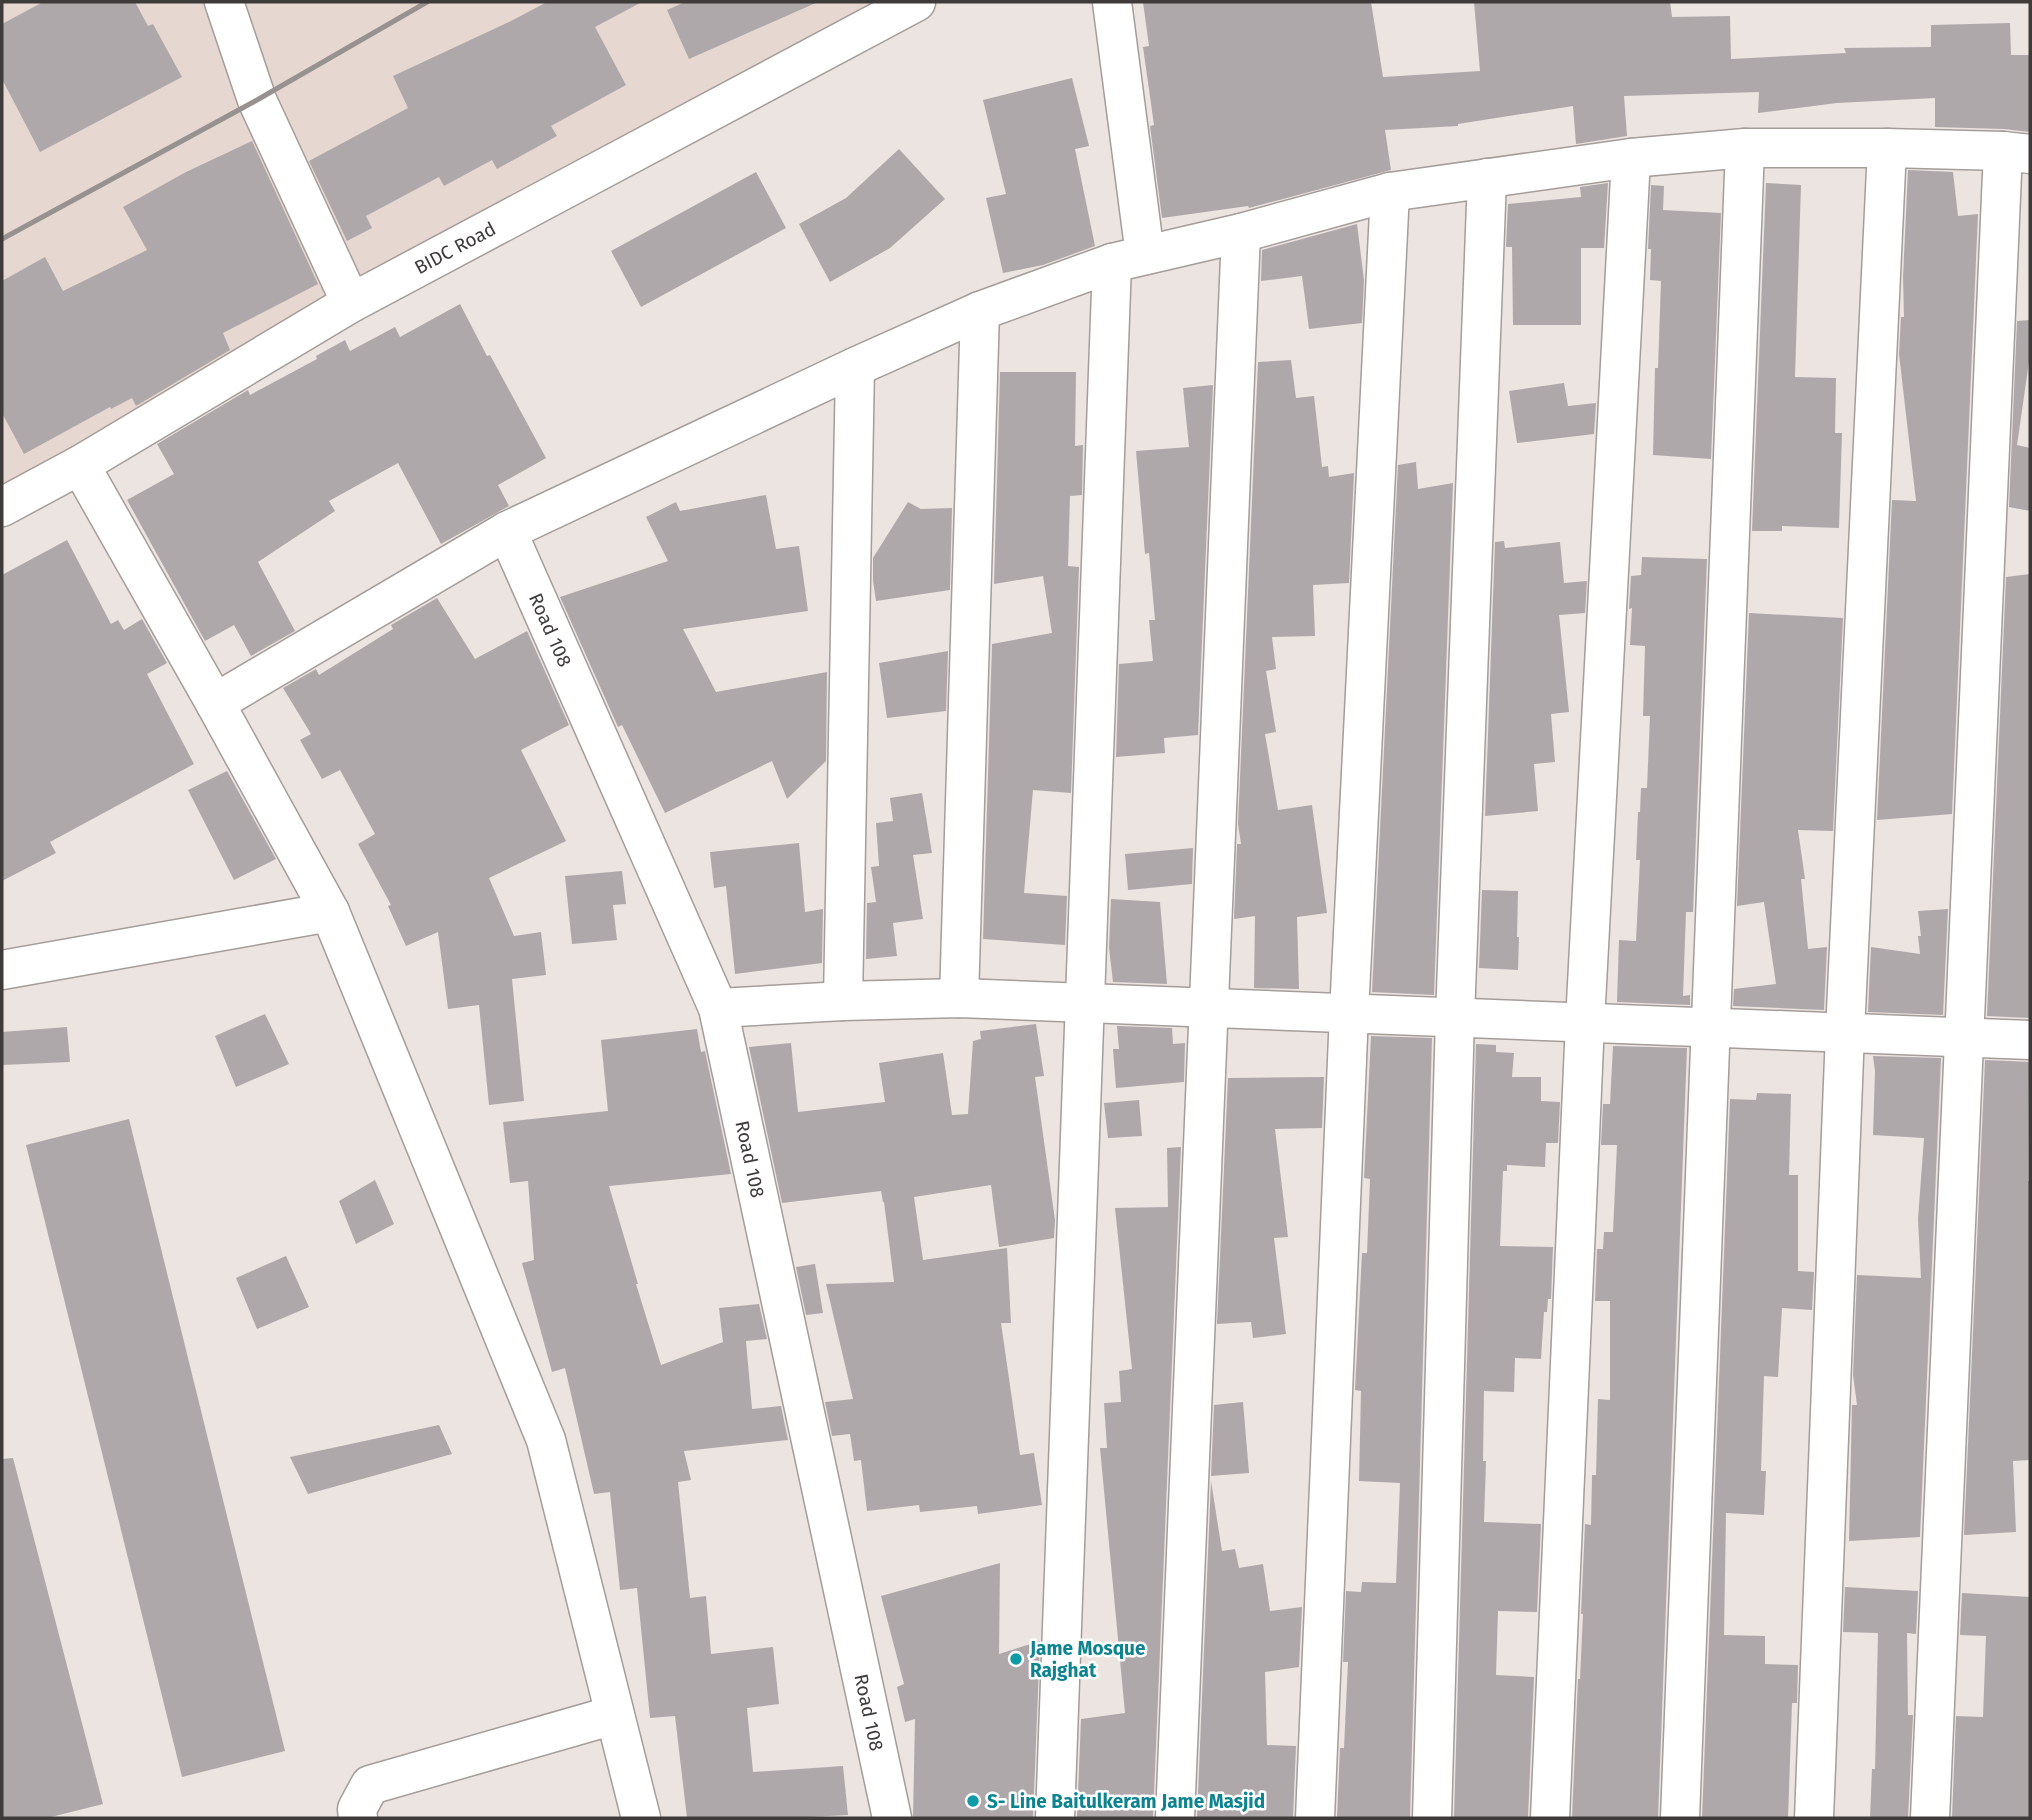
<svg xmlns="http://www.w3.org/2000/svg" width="2032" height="1820" viewBox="0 0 2032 1820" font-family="'Fira Sans',sans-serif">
<rect width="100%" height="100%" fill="#ece4e1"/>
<!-- built -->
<path fill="#e7d7d1" d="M2,2h920l-920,505z"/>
<!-- building -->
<path fill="#afa8aa" d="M43,2h92l13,24 5,-2 29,53 -142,75 -38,-73v-55z
M547,2h95l-47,25 31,58 -75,41 6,10 -60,33 -5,-9 -48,26 -5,-9 -73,39 6,12 -25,13 -38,-80 99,-53 -15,-32 118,-55z
M685,2h133l-129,57 -22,-49z
M1143,2h228l12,75 97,-6 -6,-69h196l2,15 58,-1 1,43 115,-6 -2,-5 87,-1v-22l79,-2 1,32h19v77l-26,-3 -69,-2v-29l-98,5 -79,10 1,-21 -135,4 3,40 -51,8 -3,-38 -115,18v2l-73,4 6,40 -142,38 -1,-2 -86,12 -12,-92 4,-1 -11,-78 6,-1z
M1072,78l17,68 -14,3 20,97 -52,19 -40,8 -17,-75 20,-4 -23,-94z
M252,141l66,143 -95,49 7,17 -94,56 -4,-8 -21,11 -1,-2 -86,47 -22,-41v-132l43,-24 18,34 84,-41 -24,-43 63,-35z
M899,149l46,50 -55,49 -60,34 -31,-58 47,-26z
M1908,170l45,2 5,44 20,-2 -26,600 -75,6 15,-320 24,1 -17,-147 2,-37h3l-1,-40z
M756,172l30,56 -145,79 -30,-56z
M1608,183l-4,65h-23v77h-68l-1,-78h-6l2,-43 73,-7 -1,-10z
M1766,183l35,2 -6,192 41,1 -1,55h7l-3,95 -57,-2v5h-30z
M1651,185l13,1 -1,24 58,3 -10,246 -58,-4 2,-87h3l3,-87 -11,-1 1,-31h-3z
M1357,224l7,56 -2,43 -53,6 -7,-53 -41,5 1,-31z
M460,304l27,52 3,-1 56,103 -48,27 11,21 -68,38 -43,-81 -69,38 6,10 -77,51 37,69 -44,25 -17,-31 -29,16 -78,-141 47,-26 -17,-30 91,-54 2,5 67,-36 -1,-3 29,-16 5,11 45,-24 5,10z
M2030,320v35l-13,90 13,3v63l-21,-4 8,-186z
M1291,360l5,38 18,-2 8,71 6,-1 1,11 25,-4 -5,110 -36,2 2,51 -43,1 4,32 -10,2 10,61 -11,2 13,76 34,-5 15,108 -30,4 2,72 -45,-1 1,-72 -21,3 3,-75h4l-3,-20 20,-462z
M1000,372h76l-1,74 8,-1 -1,50 -12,1 -2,70 11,1 -8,226 -38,-3 -9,103 43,3 -2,49 -82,-6 9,-295 60,-11 -9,-57 -49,8z
M1564,383l4,23 28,-3 -2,31 -77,9 -8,-52z
M1213,385l-15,350 -34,3 1,15 -49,4 3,-93 34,-3 -4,-41h6l-6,-67 -4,1 -9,-103 53,-4 -6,-59z
M1416,462l2,27 35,-6 -19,512 -62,-3 26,-527z
M766,495l10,54 23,-3 9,65 -125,18 33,63 111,-20 -1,89 -39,38 -15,-38 -107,52 -43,-88 -4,2 -58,-130 108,-36 -22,-44 30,-15 4,9z
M908,502l13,7 31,-1 -2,82 -74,11 -3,-20v-23z
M67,540l44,84 7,-4 6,10 18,-11 25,44 -20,11 47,90 -144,78 6,11 -54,28v-306z
M1504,541l1,7 55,-6 4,41 23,-2 -2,32 -26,2 10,97 -18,2 4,48 -21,2 4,47 -53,5 10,-274z
M1642,557l65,2 -14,353h-7l-3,84 7,-1v10l-73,-3 2,-62 17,1 4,-81h-4l2,-48h2l1,-24h6l3,-72h-7l2,-70 -15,-1 2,-37 -3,1 2,-33 10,-1z
M2030,574v444l-43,-2 19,-439z
M437,598l38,61 52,-28 42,94 -48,25 45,91 -77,37 25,58 27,-4 5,43 -34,4 12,122 -35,4 -10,-100 -31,4 -10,-77 -32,14 -18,-40 3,-1 -33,-61 17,-10 -35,-64 -18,9 -22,-39 11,-6 -28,-46 33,-19 3,6 74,-46 -2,-4z
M1749,613l94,5 -10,213 -35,-1 7,49h-4l7,70 19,-2 -3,63 -91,-4 1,-17 42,-5 -12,-82 -27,4z
M948,651l-2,60 -59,7 -8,-55z
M227,771l49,88 -42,21 -46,-90z
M922,793l10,60 -19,2 10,64 -30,4 4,33 -31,3 1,-56 9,-1 -5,-35 8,-1 -3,-43 17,-2 -3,-23z
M799,843l6,69 18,-3 -1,54 -87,11 -9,-88 -12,2 -4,-36z
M1193,848l-1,36 -64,6 -3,-36z
M622,871l4,33 -13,1 4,35 -45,4 -7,-68z
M1482,890l36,1 -1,46h2l-1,33 -39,-2z
M1111,899l49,3 7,82 -54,-2 -4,-34z
M1948,909l-5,106 -75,-3 3,-65 49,7 -2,-18h3l-3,-25z
M265,1014l24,50 -53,23 -21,-51z
M1036,1024l8,52 -9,1 20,143 -1,18 -55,9 -8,-62 -77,12 9,63 84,-12 4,75h-10l19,132 14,-2 8,52 -64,9 -1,-8 -57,6 -1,-7 -52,6 -6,-51 -7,1 -4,-27 -18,2 -7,-34 28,-3 -27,-115 68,-2 -10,-80h-1l-2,-11 -99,12 -33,-156 42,-4 7,69 87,-10 -6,-39 64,-10 9,62 16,-1 5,-73 8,-2 -1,-8z
M1117,1026l55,2 1,16 12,-1 -1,39 -68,6 -3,-39h6z
M67,1027l3,35 -68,3v-33z
M697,1029l4,23 4,-1 26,123 -122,12 29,98h-2l25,81 62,-23 -4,-34 40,-4 8,35 -21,2 6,68 29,-3 7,34 -104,11 7,29 -13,2 12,116 16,-2 5,58 62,-7 6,57 -32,4 6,64 90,-6 5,49 -58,3h-103l-12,-102 -25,2 -13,-130 -17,2 -10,-98 -16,2 -29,-126 -13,4 -30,-109 12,-3 -6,-79 -18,2 -7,-61 105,-11 -7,-71z
M1371,1036l61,2 -22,780h-73l3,-70h4l4,-86h-5l3,-71 15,1 1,-10 34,1 4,-100 -41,-2 2,-90 -6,-1 7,-137h5l3,-74 -6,-1z
M1476,1044l20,1v7l18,1 -2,24h29v24l19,1 -2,41h-12l-1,24 -38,-2v6h-4l-3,75 53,1 -2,52h-3l-1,13h-3l-3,47 -26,-1 -1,34 -30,-1 -1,70h3l-2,61 57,2 -4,88 -39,-1 -2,64 38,2 -6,141h-74z
M1613,1046l74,2 -29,770h-86l6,-139h2l3,-65h-2l4,-90 6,1 1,-50h4l2,-76 12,1v-99h-15l2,-52h6l1,-17h9l4,-87h-16l2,-41h7z
M1873,1056l68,2 -21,479 -71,4 3,-136h5l-4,-30 4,-100 64,3 -3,-59 6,-81 -51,-3 2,-64z
M1985,1060l45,2v11l-1,1 -1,107h2v279l-17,1 3,71 -52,3z
M1324,1077l-2,51 -47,1 13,108 -14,1 12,96 -33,4 -2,-16 -34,2 11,-246z
M1757,1093l34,1 -2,81h9v96l16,1 -2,38 -30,-2 -4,69 -14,-1 -3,95h5l-2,44 -38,-2 -2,122 41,1v28l33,1 -1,38h-5l-4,115h-86l28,-719 26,1z
M1139,1100l3,36 -34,2 -4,-35z
M129,1119l156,632 -103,26 -156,-632z
M1181,1147l-28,671h-76l4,-99 44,-6 -25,-265h7l-3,-45 17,-1 -2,-31 13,-2 -17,-161 53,-1 -1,-59z
M375,1180l19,44 -38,20 -17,-43z
M286,1256l23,51 -52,22 -21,-51z
M815,1264l8,49 -17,2 -10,-48z
M1243,1402l6,71 -38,3 3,-71z
M439,1425l13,29 -144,40 -18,-37z
M13,1458l90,346 -56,14h-45v-359z
M1211,1481l11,70 13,-2 4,19 24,-4 7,47 32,-4 -3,60 -34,5 2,73 29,1 -3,72h-96z
M1000,1563l-1,91 41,-13 -7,177h-120l2,-99 -10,3 -8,-35 7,-3 -23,-88z
M1845,1587l73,4 -2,43 -9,-1 1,82h5l-5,103h-38l2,-49h3l3,-136 -35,-1z
M1962,1593l68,4v221h-78l4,-102 27,1 3,-81 -26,-1z"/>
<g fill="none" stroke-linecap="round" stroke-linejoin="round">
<defs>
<g id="street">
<path d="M224,2l33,98 94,203"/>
<path d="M1112,2l33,253"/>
<path d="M80,465l135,238 115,209 216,528 95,378"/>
<path id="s1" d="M507,531l211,477 174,810"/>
<path d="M215,703l292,-172 348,-164 125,-56 132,-48 129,-30 149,-41 241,-34 114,-10h142l116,3 27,3"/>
<path d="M2,970l328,-58"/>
<path d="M959,998l21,-687"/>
<path d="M843,1001l12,-634"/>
<path d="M718,1008l125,-7 116,-3 1071,42"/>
<path d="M358,1818l-1,-9 13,-24 244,-70"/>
<path d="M1055,1818l57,-1555"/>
<path d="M1175,1818l66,-1585"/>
<path d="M1315,1818l34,-805 41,-821"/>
<path d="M1432,1818l23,-801 32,-839"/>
<path d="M1550,1818l35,-796 46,-864"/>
<path d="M1680,1818l65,-1670"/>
<path d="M1814,1818l31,-786 42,-884"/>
<path d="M1930,1818l73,-1667"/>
</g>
<g id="secondary">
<path id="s2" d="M2,507l78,-42 271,-162 565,-301"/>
</g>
</defs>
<!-- street casing -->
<use href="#street" stroke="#a49d9a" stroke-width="41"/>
<!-- secondary casing -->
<use href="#secondary" stroke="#a49d9a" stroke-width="41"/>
<!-- street -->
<use href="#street" stroke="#fff" stroke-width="38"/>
<!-- secondary -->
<use href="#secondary" stroke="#fff" stroke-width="38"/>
<!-- rail -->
<path stroke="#97918f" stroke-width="5" d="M2,239l255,-139 170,-98"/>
</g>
<!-- markers -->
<g fill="#0f9aa8" stroke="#fff" stroke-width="2.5">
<circle cx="1016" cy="1659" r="7"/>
<circle cx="973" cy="1801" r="7"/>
</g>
<g text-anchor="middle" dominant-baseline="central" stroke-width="5" stroke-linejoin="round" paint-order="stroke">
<!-- street labels -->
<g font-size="19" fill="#3e3b3a" stroke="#fff">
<text stroke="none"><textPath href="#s2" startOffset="522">BIDC Road</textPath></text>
<text stroke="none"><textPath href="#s1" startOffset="108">Road 108</textPath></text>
<text stroke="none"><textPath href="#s1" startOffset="676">Road 108</textPath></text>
<text stroke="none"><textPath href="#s1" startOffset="1242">Road 108</textPath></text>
</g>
<!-- culture labels -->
<g font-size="19" font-weight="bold" fill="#0d838f" stroke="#fff" text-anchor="start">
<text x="1030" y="1648">Jame Mosque<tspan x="1030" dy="22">Rajghat</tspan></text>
<text x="987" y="1801">S- Line Baitulkeram Jame Masjid</text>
</g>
</g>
<!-- border -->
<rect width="2032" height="1820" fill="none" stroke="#3e3b3a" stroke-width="7"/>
</svg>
